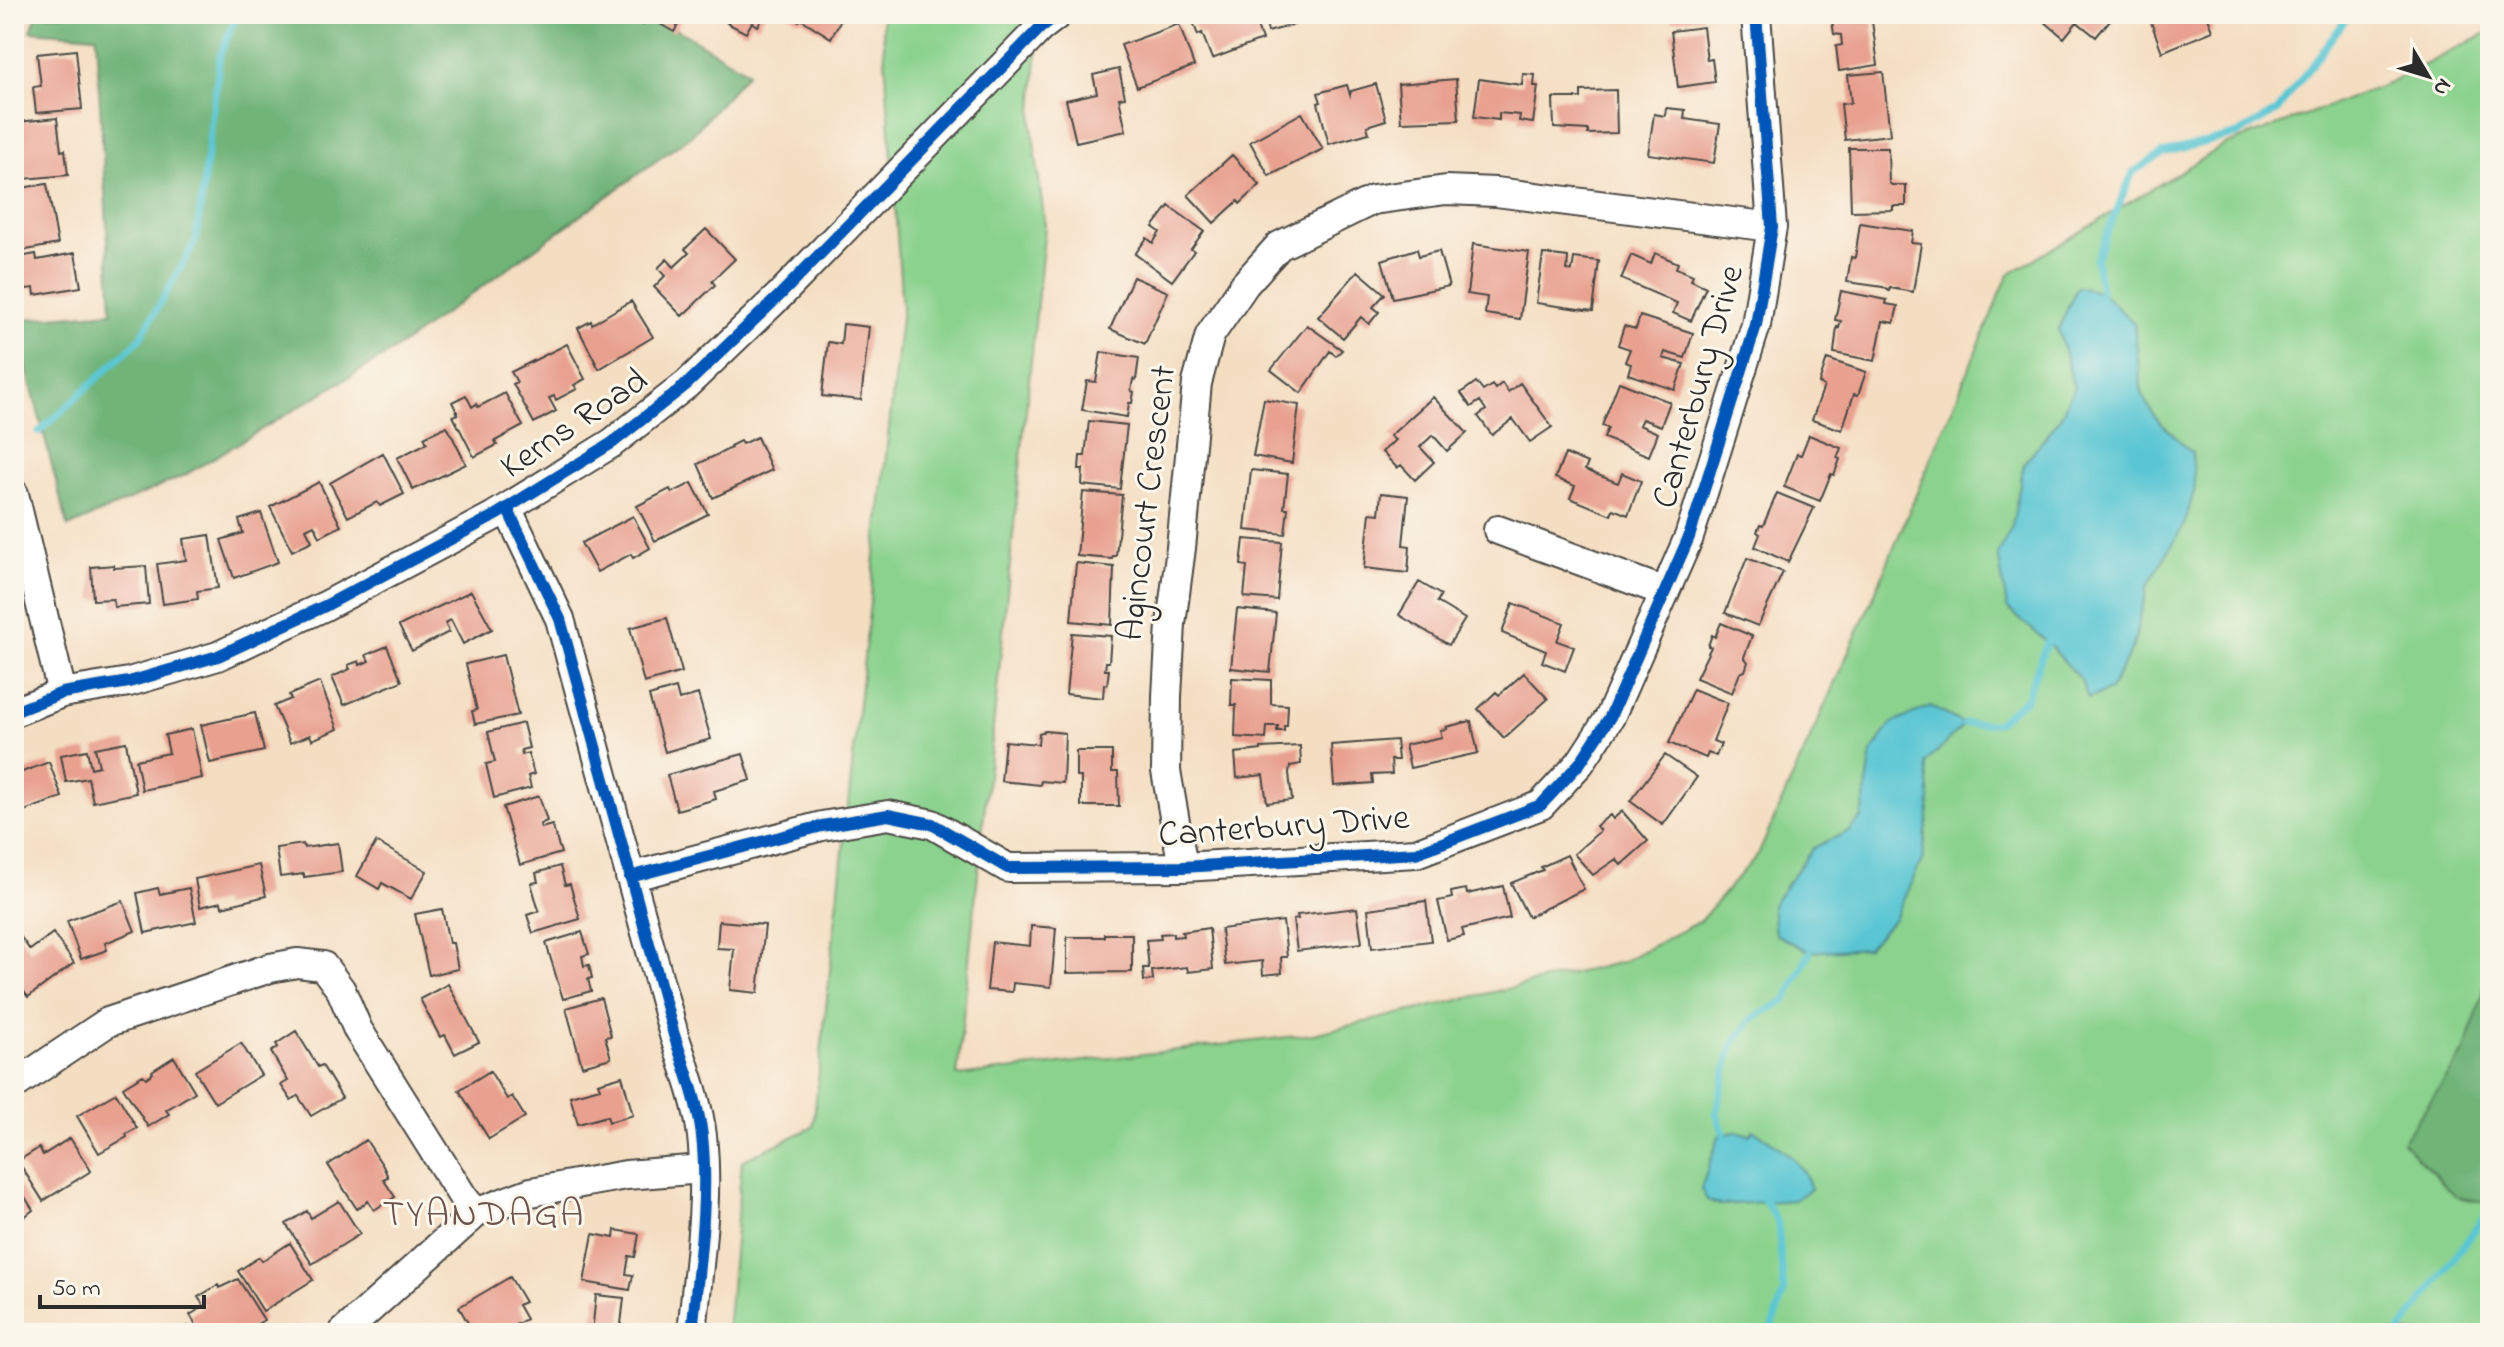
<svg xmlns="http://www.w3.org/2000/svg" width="2504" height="1347" viewBox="0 0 2504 1347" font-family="'Indie Flower',sans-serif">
<rect width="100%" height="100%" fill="#fbf7ec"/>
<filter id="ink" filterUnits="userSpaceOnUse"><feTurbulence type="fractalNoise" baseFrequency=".0125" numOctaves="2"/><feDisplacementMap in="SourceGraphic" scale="16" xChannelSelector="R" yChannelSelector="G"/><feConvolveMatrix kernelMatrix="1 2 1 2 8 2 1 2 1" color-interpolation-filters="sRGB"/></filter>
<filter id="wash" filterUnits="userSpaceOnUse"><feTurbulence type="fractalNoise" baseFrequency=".006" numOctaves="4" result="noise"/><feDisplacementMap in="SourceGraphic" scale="32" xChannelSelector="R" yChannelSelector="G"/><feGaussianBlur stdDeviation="1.8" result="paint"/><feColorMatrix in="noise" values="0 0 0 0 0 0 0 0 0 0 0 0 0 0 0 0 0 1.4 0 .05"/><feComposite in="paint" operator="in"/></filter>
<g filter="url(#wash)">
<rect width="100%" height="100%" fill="#f4dec2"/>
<!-- green -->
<path fill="#8ad28d" stroke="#5a7e5c" stroke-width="2" d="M882,14h158l-8,111 13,101 -88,850 356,-42 309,-72 78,-41 59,-68 115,-258 134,-320 217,-130 165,-62 100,-52v1302h-1763l15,-172 71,-34 89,-819z"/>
<!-- forest -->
<path fill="#6fb478" stroke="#4d7052" stroke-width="2" d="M37,14h614l97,58 -56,63 -299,216 -208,124 -117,52 -54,-207 98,-8 -16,-276 -65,-5z
M2490,971v232l-33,-6 -55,-55 63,-91z"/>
<!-- water -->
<path fill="#5ac6d3" stroke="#42787f" stroke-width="2" d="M2077,287l24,5 33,31 8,72 13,22 37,36 3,35 -11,37 -37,62 -14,60 -23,43 -22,9 -7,-19 -34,-38 -40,-34 -9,-54 14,-28 12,-63 35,-43 15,-33 -16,-57z
M1930,706l34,18 -38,39 4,37 -7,58 -29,61 -27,29 -57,4 -35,-18 -3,-29 41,-57 36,-17 13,-14 10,-65 19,-28z
M1754,1130c24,18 48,27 57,59l-17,11 -74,5 -13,-5 -6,-11 18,-53 18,-5 12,4z"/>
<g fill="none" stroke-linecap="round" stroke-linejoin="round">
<!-- stream -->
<path stroke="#5ac6d3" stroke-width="7" d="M2101,292l-5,-33 37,-87 30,-19 75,-19 39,-23 73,-97
M39,432l100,-92 57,-99 24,-186 17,-41
M1964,724l32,-1 30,-24 21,-57
M1727,1142l-11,-30 16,-66 20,-27 34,-19 24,-48
M1762,1196l16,27 6,69 -14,41
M2399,1333l91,-124"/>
</g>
<g id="blocks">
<!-- building -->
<path fill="#e8a08f" d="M629,14h20l-6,11 -15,-8z
M652,14h32l-10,18 -21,-12 3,-4z
M732,14h33l-7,12 -6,-4 -6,11 -19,-10z
M787,14h57l-13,24 -30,-19 -2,2z
M1190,14h29l3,9 16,-6 2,4 13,-5 9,24 -50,19 -10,-26 -4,2z
M1264,14h60l1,2 -57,16z
M1670,14h31l1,3 -31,4z
M1839,14h32l7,51 -39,6 -3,-25 6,-1 -1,-10 -7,-1 -2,-13 8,-1z
M2040,14h75l-19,23 -19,-15 -13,16 -26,-22z
M2148,14h59l6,17 -51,21z
M1179,24l15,42 -57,21 -16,-42z
M1703,27l4,33 5,-1 3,23 -37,5 -7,-56z
M76,50l6,59 -46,4 -3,-26 8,-1 -4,-32z
M1119,69l6,28 -6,1 7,33 -50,11 -10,-42 31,-7 -4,-18z
M1883,72l7,63 -45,5 -4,-36 10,-1 -3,-28z
M1523,74l12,1 -1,11h4l-5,37 -14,-2 1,-6 -21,-2v7l-25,-3 5,-38 43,6z
M1456,79l3,41 -58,2 -3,-38z
M1376,84l10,36 -19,6 2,7 -40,11 -11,-41 3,-1 -3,-9 29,-8 3,10 1,-4z
M1616,90l1,43 -29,1v-4l-34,-2 -1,-30h28v-7z
M1666,108l19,2 -1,9 36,5 -6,39 -66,-9 6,-40 11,2z
M1302,113l21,36 -54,27 -19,-34z
M57,118l4,33 4,-1 3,25 -44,4 -6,-57z
M1849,148h39l1,35 3,2h14v21h-13v4l-42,1z
M1232,155l28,30 -20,19 -2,-3 -24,22 -26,-28z
M47,184l11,60 -37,7 -5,-27h2l-2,-10h-2v-25z
M1169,206l35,25 -13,18 3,2 -22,30 -37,-27 12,-16 6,5 7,-11 -7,-5z
M1860,223l53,8 -2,12 10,1 -8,48 -23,-4 -1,3 -6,-4 -36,-5 4,-25 4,1z
M706,229l29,30 -23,22 3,4 -33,31 -28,-29 11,-11 -7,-8 9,-9 7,8 15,-14 -4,-4z
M1473,244l56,8 -9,67 -35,-5 2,-17 -20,-3z
M1417,249l2,7 20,-5 10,35 -56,12 -11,-38z
M75,253l6,34 -46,8 -1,-7 -16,2 -4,-32 22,-4 1,6z
M1655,253l23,10 -2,5 17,7 -2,5 15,7 -15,34 -18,-8 4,-10 -56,-24 10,-24 20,9z
M1543,254l25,3 -1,13 5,1 2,-13 25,3 -6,50 -57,-8z
M1358,271l27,23 -12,13 6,5 -10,12 -8,-7 -18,21 -25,-21z
M1133,277l35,15 -23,52 -35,-15z
M1841,291l46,9 -1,4 12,2 -4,17 -11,-2 -8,40 -41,-8 3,-26 2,1 2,-7 -6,-1z
M631,301l22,36 -54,32 -21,-41 13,-7 1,3z
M1640,316l53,17 -8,25 -20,-6 -2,6 21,6 -9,26 -47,-16 3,-10 -6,-2 5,-13 -12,-4 6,-19 12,3z
M843,324l26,3 -8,73 -39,-4 6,-54 13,2z
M1307,325l35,25 -6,6 -6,-5 -29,42 -30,-23z
M567,344l18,35 -11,6 3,4 -21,11 -2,-4 -5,2 7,13 -22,12 -21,-39 4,-2 -6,-10z
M1101,352l38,6 -3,22 -3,-1 -2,12 3,1 -2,11h-3l-2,14 -45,-7 5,-29 9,1z
M1827,359l39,13 -8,23 -4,-1 -12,36 -30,-10 12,-34 -5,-3z
M1476,382l7,9 9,-6 3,4 7,-6 6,9 12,-9 32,44 -22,15 -17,-23 -21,16 -14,-19 8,-6 -6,-9 -9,6 -10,-14z
M1619,382l51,20 -9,24 -19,-7 -3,6 19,8 -9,23 -45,-18 4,-10 -6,-2z
M505,393l18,33 -28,15 2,4 -23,12 -21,-41 5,-2 -6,-12 14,-7 6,12 4,-3 2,3z
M1433,397l34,36 -20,18 -14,-16 -13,12 14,15 -19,18 -14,-15 -4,3 -15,-16 13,-12 -5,-4z
M1264,399l35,6 -7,58 -39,-7z
M1089,421l38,4 -7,64 -38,-4 1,-16h-4l1,-13h5z
M447,426l19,38 -53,26 -16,-32 30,-15 -3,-6z
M1809,435l32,13 -4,10 3,1 -6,16 -3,-1 -11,27 -36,-14 13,-33 4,1z
M757,437l15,33 -59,28 -15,-34 33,-16 -1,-2 10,-5 2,3z
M383,453l21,41 -24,12 -3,-4 -29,15 -18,-34z
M1565,454l23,9 -3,7 33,13 4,-10 19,8 -13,34 -15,-6 -2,6 -41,-17 5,-12 -20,-8z
M1251,470l37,4 -4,34h4l-3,26 -40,-4z
M319,482l22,44 -21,11 -6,-12 -8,4 6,12 -20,10 -22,-44z
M692,483l16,31 -53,27 -18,-35 33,-17 2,4z
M1083,492l39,3 -6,61h-3l-1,3 -35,-3z
M1381,493l27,3 -5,49 7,1 -2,27 -44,-5 6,-55 9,1z
M1777,493l37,15 -26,54 -33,-15 5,-13 -3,-2 3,-7 3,1z
M261,513l17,49 -44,16 -13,-38 22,-7 -4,-13z
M633,516l17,32 -17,10 -2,-4 -34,18 -16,-29z
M210,535l8,53 -21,3 1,8 -35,5 -6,-40 29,-4 -3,-21z
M1244,539l38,3 -5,58 -33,-3 3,-31 -6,-1z
M1747,558l36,14 -25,54 -33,-13z
M1076,563l38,4 -2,58 -41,-4z
M114,565v3l32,-2 3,38 -35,3 -1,-8 -20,1 -2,-33z
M1419,582l22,13 -4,7 28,17 -16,26 -50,-30z
M471,591l21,38 -29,15 -12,-24 -6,3 4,9 -37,19 -13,-25z
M1513,603l51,20 -7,18 17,6 -9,24 -23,-9 4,-11 -44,-18z
M1237,609l39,4 -6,59 -39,-4z
M667,618l15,54 -38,11 -14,-55z
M1721,623l31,13 -8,21 4,5 -3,9 -5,2 -8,20 -36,-15 15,-31 -3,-1 4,-11 3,2z
M1072,633l39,3 -2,26h-3l-1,8h4l-2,15 -3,-1 -1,14 -37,-4z
M387,646l15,35 -58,24 -12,-28 18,-8 -2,-4 11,-4 1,4 9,-4 -3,-6z
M503,655l15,60 -43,9 -3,-13 5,-1 -11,-46z
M1524,673l24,26 -44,39 -26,-29 18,-17 3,3z
M1232,678l39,2v24l17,1 -1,21h-3v5h-7l1,-5h-11l-1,13 -31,-2 1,-32h-5z
M320,682l18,47 -26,11 -2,-5 -20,8 -16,-37 17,-7 -2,-4z
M676,688l3,12 19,-6 13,45 -46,13 -16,-56z
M1693,689l35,14 -15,38 8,3 -5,12 -8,-3 -2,5 -37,-15z
M255,713l9,38 -54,12 -9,-38z
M1471,721l7,32 -68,15 -5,-23 37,-8 -2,-7 7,-1 -1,-2z
M523,723l6,25 -8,2 1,5 6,-2 6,21 -6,2 3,12 -37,10 -8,-34 9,-2 -7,-30z
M192,729l10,49 -60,12 -6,-30 33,-7 -4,-18z
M1045,731l20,2 -2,50 -22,-2 -1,4 -39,-4 4,-40 33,3 1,-11z
M1396,740l2,20h-7l1,14 -20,1 1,8 -39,3 -3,-41z
M126,742l10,51 -43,9 -5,-24 -22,4 -5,-27 26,-5 4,18 8,-2 -4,-18z
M1300,746l1,18 -11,2 -1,7 3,27 -25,3 -4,-28 -26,3 -2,-25 26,-3v-2z
M1076,751h36v21h6l1,34h-38v-29h-5z
M743,754l8,26 -37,11 2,8 -39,11 -10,-35z
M1665,755l32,22 -34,48 -33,-24z
M49,762l13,35 -48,18v-40z
M539,796l8,25 -7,3 1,4 11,-3 9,28 -41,12 -17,-58z
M1622,811l26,30 -27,24 -5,-6 -23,16 -19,-21 26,-23 -4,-5 14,-11 3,4z
M376,842l51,29 -16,28 -29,-16 -3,6 -22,-13z
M338,843l4,29 -38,5v-3l-24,3 -4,-29 27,-4 1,4z
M1567,855l17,34 -56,28 -17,-34 32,-13 -2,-3z
M259,865l7,31 -44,11 -1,-5 -21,5 -5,-28z
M560,866l5,19 5,-1 10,35 -47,14 -6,-18 12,-4 -8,-28 7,-1 -2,-9z
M1503,886l7,32 -48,11 2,7 -17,4 -9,-39 14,-3 -1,-6 15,-3 1,5z
M158,888l2,6 29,-6 7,34 -51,11 -8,-40z
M123,901l12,30 -30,12 2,7 -26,9 -14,-38z
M1426,901l5,40 -59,7 -4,-39z
M1357,908l5,35 -65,8 -4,-31 5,-1 -1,-4z
M442,909l7,34h4l5,26 -29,6 -14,-61z
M719,921l46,4 -7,68 -28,-3 4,-41 -17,-1z
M1283,921l4,36h-6l1,16 -19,2 -1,-14 -37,4 -4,-36z
M1031,926l25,2 -5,59 -38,-4 -1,9 -25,-2 5,-48 38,4z
M1209,928l4,41 -25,3 -1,-5 -35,4 1,9 -9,1 -1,-13h6l-3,-28 15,-1 -1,-5 13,-1v4l10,-1 -1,-4z
M582,932l7,22 -7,2 2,10 5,-1 3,13 -4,1 3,12 -28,8 -17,-56z
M53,933l21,30 -46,34 -14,-19v-37l6,-5 10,14z
M1104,934h28v38l-65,1v-36h37z
M448,984l31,58 -24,12 -10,-19 -5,2 -20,-38z
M601,998l10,38 -6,1 6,21 -29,8 -16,-58z
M296,1031l22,36 4,-2 20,33 -31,18 -13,-20 -7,4 -10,-15 7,-4 -17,-29 7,-5 -2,-3z
M241,1043l20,32 -46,28 -20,-32z
M174,1057l21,35 -29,18 3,4 -21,13 -25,-40 20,-12 3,3 7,-5 -1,-2z
M490,1071l17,28 5,-3 13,21 -36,22 -30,-49z
M622,1076l11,39 -24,7 -2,-6 -29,8 -8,-28 30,-8 -2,-5z
M116,1093l21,35 -11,6 1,3 -28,16 -22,-37z
M70,1138l21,33 -48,30 -25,-40 21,-13 4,7z
M366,1140l17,26 5,11 -5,2 12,18 -21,13 -6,-9 -11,8 -29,-44z
M14,1179l19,31 -19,15z
M339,1201l21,33 -48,30 -26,-40 21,-13 4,7z
M615,1230l24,4 -4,23 -6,-1 -3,18 7,1 -3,15 -46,-8 9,-48 21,4z
M290,1243l23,37 -50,31 -25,-40 21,-14 3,4z
M510,1277l15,25 -7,3 8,14 -25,14h-20l-3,-5 -5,4 -14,-25z
M238,1279l26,41 -22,13 -3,-2 -38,2 -11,-18 14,-9 -6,-9 20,-12 1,3z
M596,1295l28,3 -4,35h-28z
M188,1326l4,7h-16z"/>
</g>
</g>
<g filter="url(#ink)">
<use href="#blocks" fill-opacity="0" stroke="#494642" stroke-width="2"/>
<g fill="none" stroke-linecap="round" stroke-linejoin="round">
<defs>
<path id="minor" d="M14,494l48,199
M507,508l53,111 114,416c11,33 24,67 28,101 7,65 -4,132 -10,197
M1498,530l167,62
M14,712l48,-19 67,-11 89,-26 107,-50 169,-90 118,-73 75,-59 93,-89 260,-267 18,-14
M1183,867l-17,-96 1,-75 4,-72 10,-76 16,-165 13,-48 35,-51 34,-38 94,-46 73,-10 50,2 276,35
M630,877l192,-51 66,-11 44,9 76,44 175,-1 233,-14 125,-48 39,-42 30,-46 79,-180 67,-212 16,-98 -16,-213
M14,1085l94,-63 162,-54 27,-5 26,3 18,24 17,40 105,167 13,16
M343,1333l133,-120 55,-21 95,-17 77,-6"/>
</defs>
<!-- minor casing -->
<use href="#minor" stroke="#494642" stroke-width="32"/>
<!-- minor -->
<use href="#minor" stroke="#fff" stroke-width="28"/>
<defs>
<path id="cycleway" d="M507,508l53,111 114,416c11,33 24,67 28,101 7,65 -4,132 -10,197
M14,712l48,-19 67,-11 89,-26 107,-50 169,-90 118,-73 75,-59 93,-89 260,-267 18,-14
M630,877l192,-51 66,-11 44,9 76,44 175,-1 233,-14 125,-48 39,-42 30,-46 79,-180 67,-212 16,-98 -16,-213"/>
</defs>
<!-- cycleway casing -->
<use href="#cycleway" stroke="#fbf7ec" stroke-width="17"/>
<!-- cycleway -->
<use href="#cycleway" stroke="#0057b8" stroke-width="12"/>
</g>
</g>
<g text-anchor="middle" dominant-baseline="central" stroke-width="6" stroke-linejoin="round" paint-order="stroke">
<!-- street labels -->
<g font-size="36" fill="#2b2b2b" stroke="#fbf7ec">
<text transform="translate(1700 387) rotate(-74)">Canterbury Drive</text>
<text transform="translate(575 425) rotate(-34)">Kerns Road</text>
<text transform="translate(1149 503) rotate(-83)">Agincourt Crescent</text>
<text transform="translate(1284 828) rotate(-4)">Canterbury Drive</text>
</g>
<!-- neighbourhood labels -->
<g font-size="38" letter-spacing="2" fill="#6d544e" stroke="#fbf7ec">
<text x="484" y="1216">TYANDAGA</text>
</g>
</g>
<!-- margin -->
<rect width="2504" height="1347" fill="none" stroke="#fbf7ec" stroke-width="48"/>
<!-- north arrow -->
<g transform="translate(2428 76) rotate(128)" stroke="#fbf7ec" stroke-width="6" paint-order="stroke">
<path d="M0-6L14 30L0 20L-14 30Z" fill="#2b2b2b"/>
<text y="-12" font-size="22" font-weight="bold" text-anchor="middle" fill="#2b2b2b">N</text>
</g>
<!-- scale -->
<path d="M40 1295v12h164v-12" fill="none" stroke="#2b2b2b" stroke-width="4"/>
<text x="52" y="1295" font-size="24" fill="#2b2b2b" stroke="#fbf7ec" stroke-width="6" paint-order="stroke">50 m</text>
</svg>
